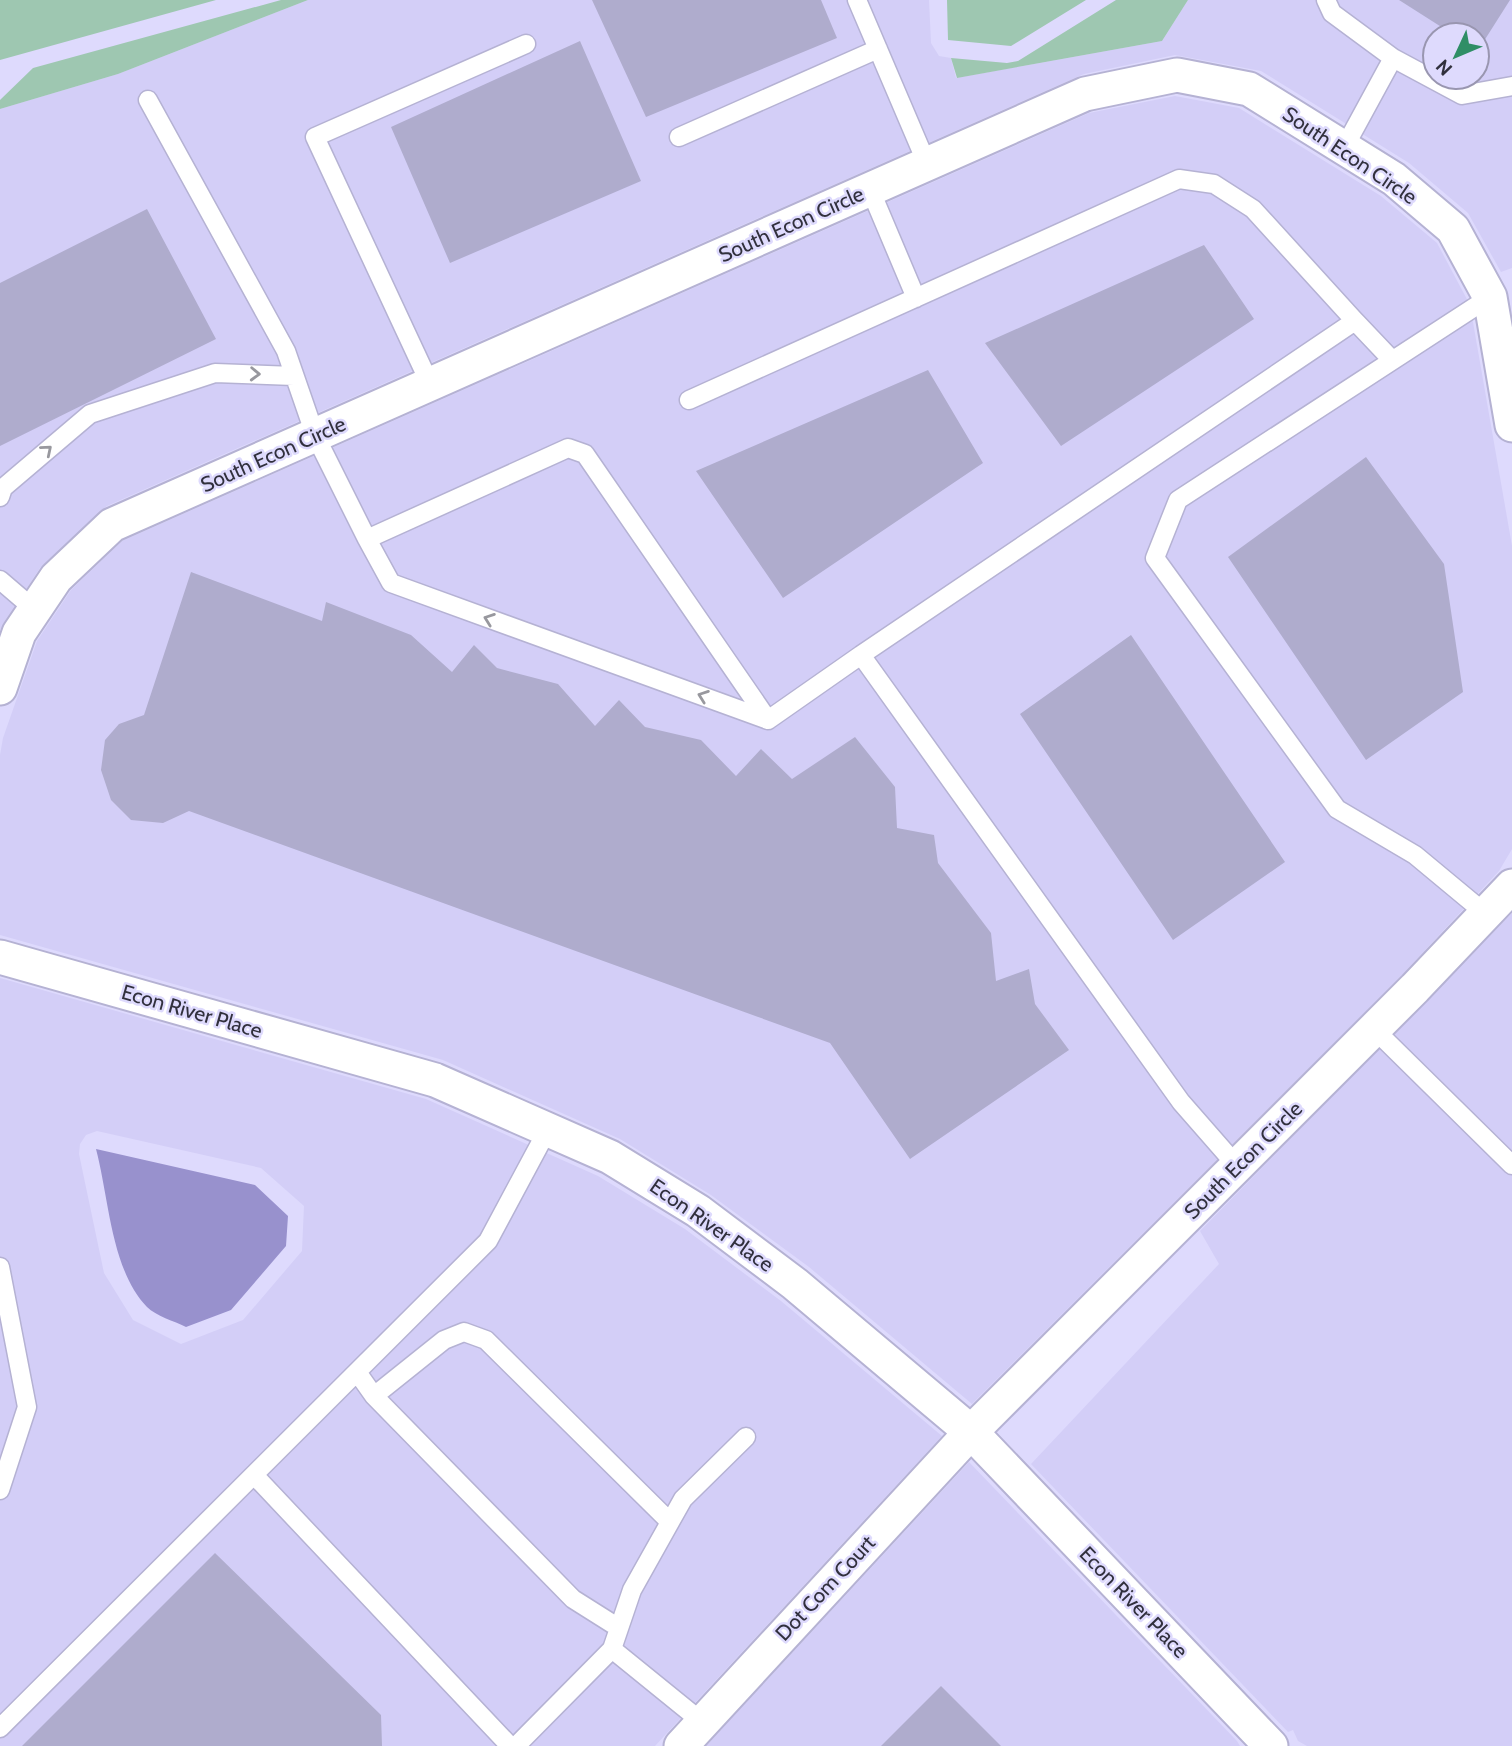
<svg xmlns="http://www.w3.org/2000/svg" width="1512" height="1746" viewBox="0 0 1512 1746" font-family="Cabin,sans-serif">
<rect width="100%" height="100%" fill="#dedafd"/>
<!-- built -->
<path fill="#d3cef7" fill-rule="evenodd" d="M308,0h621l2,43 8,13 12,2 5,20 206,-37 26,-41h324v268l-11,4 -33,-59 -59,-50 -148,-92 -86,-16 -91,19 -977,432 -67,62 -40,62v-521l118,-35zM1435,35h42v42h-42z
M1175,96l64,12 142,88 56,47 33,62 42,241v303l-13,22 -97,104 -430,429 -163,-137 -98,-72 -91,-56 -177,-79 -443,-125v-180l3,-17 34,-97 34,-51 51,-49 967,-428z
M1512,913v833h-205l-9,-5 -5,-11 -5,2 -257,-268 188,-200 -19,-33z
M0,978l426,121 172,77 87,53 96,72 161,135 -287,310h-655zM97,1131l164,37 43,38 -2,45 -59,69 -62,24 -48,-24 -29,-47 -25,-119 1,-10 6,-9z
M969,1462l268,279 3,5h-534z"/>
<!-- green -->
<path fill="#9ec7b1" d="M0,0h216l-216,60z
M281,0h27l-190,74 -118,35v-9l33,-32z
M947,0h139l-75,46 -63,-6z
M1116,0h72l-26,41 -205,37 -6,-20 56,5 11,-2z"/>
<!-- water -->
<path fill="#9891cd" d="M96,1149l159,36 33,31 -2,30 -55,64 -45,17c-12,-6 -30,-11 -39,-20 -36,-37 -38,-109 -51,-158z"/>
<!-- building -->
<path fill="#afaccd" d="M592,0h229l16,38 -191,79z
M1399,0h111l-33,52v-17h-23z
M580,41l61,140 -191,82 -59,-136z
M147,209l69,130 -216,107v-163z
M1204,245l50,74 -193,127 -76,-103z
M928,370l55,93 -200,135 -87,-127z
M1366,457l78,107 19,128 -97,68 -138,-203z
M191,572l131,49 4,-19 85,33 41,37 22,-27 23,23 61,16 37,42 24,-26 26,27 56,13 35,36 25,-27 31,30 63,-42 40,50 2,41 37,7 4,28 53,70 5,48 33,-12 6,35 34,46 -159,109 -80,-116 -641,-232 -26,12 -32,-3 -20,-20 -10,-30 4,-30 14,-16 25,-9z
M1131,635l154,227 -112,78 -153,-226z
M215,1553l166,162 1,31h-360z
M941,1686l60,60h-120z"/>
<g fill="none" stroke-linecap="round" stroke-linejoin="round">
<defs>
<path id="lane" d="M857,0l70,164
M1326,0l6,13 61,45 69,37 50,-9
M148,100l138,251 29,84 52,104 201,-91 17,6 183,266
M679,137l199,-88
M1344,148l49,-90
M870,189l46,109
M430,384l-115,-247 211,-93
M689,400l490,-221 35,5 39,25 102,112
M0,497l3,-9 87,-74 125,-41 79,3
M367,539l24,44 377,137
M0,580l35,30
M768,720l93,-65
M1486,914l-71,-59 -78,-46 -182,-251 23,-58 312,-203
M1374,1029l138,136
M1237,1166l-56,-64 -320,-447 494,-334 37,39
M0,1267l27,140 -27,83
M357,1372l17,24 199,203 46,29
M374,1396l70,-56 20,-8 22,8 184,182
M254,1475l256,271
M612,1649l20,-59 51,-91 63,-62
M0,1728l488,-487 60,-112
M516,1746l96,-97 90,73"/>
<path id="street" d="M0,688l19,-55 37,-55 56,-53 973,-431 92,-19 72,14 145,90 59,50 37,68 22,128
M0,957l435,123 175,77 88,54 97,73 176,148 300,314
M681,1746l290,-314 444,-444 97,-102"/>
</defs>
<!-- lane casing -->
<use href="#lane" stroke="#b5b2d3" stroke-width="21"/>
<!-- street casing -->
<use href="#street" stroke="#b5b2d3" stroke-width="37"/>
<!-- lane -->
<use href="#lane" stroke="#fff" stroke-width="18"/>
<!-- street -->
<use href="#street" stroke="#fff" stroke-width="33"/>
</g>
<!-- one-way arrows -->
<defs><path id="oneway-chevron" d="M-2-3.5L2.5 0L-2 3.5" fill="none" stroke-width="1.6" stroke-linecap="round" stroke-linejoin="round" transform="scale(1.75)"/></defs>
<g stroke="#98989e">
<use href="#oneway-chevron" transform="translate(255 374) rotate(2)"/>
<use href="#oneway-chevron" transform="translate(47 450) rotate(-40)"/>
<use href="#oneway-chevron" transform="translate(489 619) rotate(-160)"/>
<use href="#oneway-chevron" transform="translate(703 696) rotate(-160)"/>
</g>
<g text-anchor="middle" dominant-baseline="central" stroke-width="5" stroke-linejoin="round" paint-order="stroke">
<!-- street labels -->
<g font-size="21" fill="#31303d" stroke="#dedafd">
<text transform="translate(1350 155) rotate(34)">South Econ Circle</text>
<text transform="translate(791 224) rotate(-24)">South Econ Circle</text>
<text transform="translate(273 454) rotate(-24)">South Econ Circle</text>
<text transform="translate(192 1011) rotate(16)">Econ River Place</text>
<text transform="translate(1243 1160) rotate(-45)">South Econ Circle</text>
<text transform="translate(712 1225) rotate(35)">Econ River Place</text>
<text transform="translate(825 1588) rotate(-47)">Dot Com Court</text>
<text transform="translate(1134 1602) rotate(46)">Econ River Place</text>
</g>
</g>
<!-- north arrow -->
<g transform="translate(1456 56) rotate(226)"><circle r="33" fill="#dedafd" stroke="#9996b0" stroke-width="2"/>
<path d="M0-5L12 26L0 18L-12 26Z" fill="#2f8e66"/>
<text y="-10" font-size="19" font-weight="bold" text-anchor="middle" fill="#31303d">N</text>
</g>
</svg>
